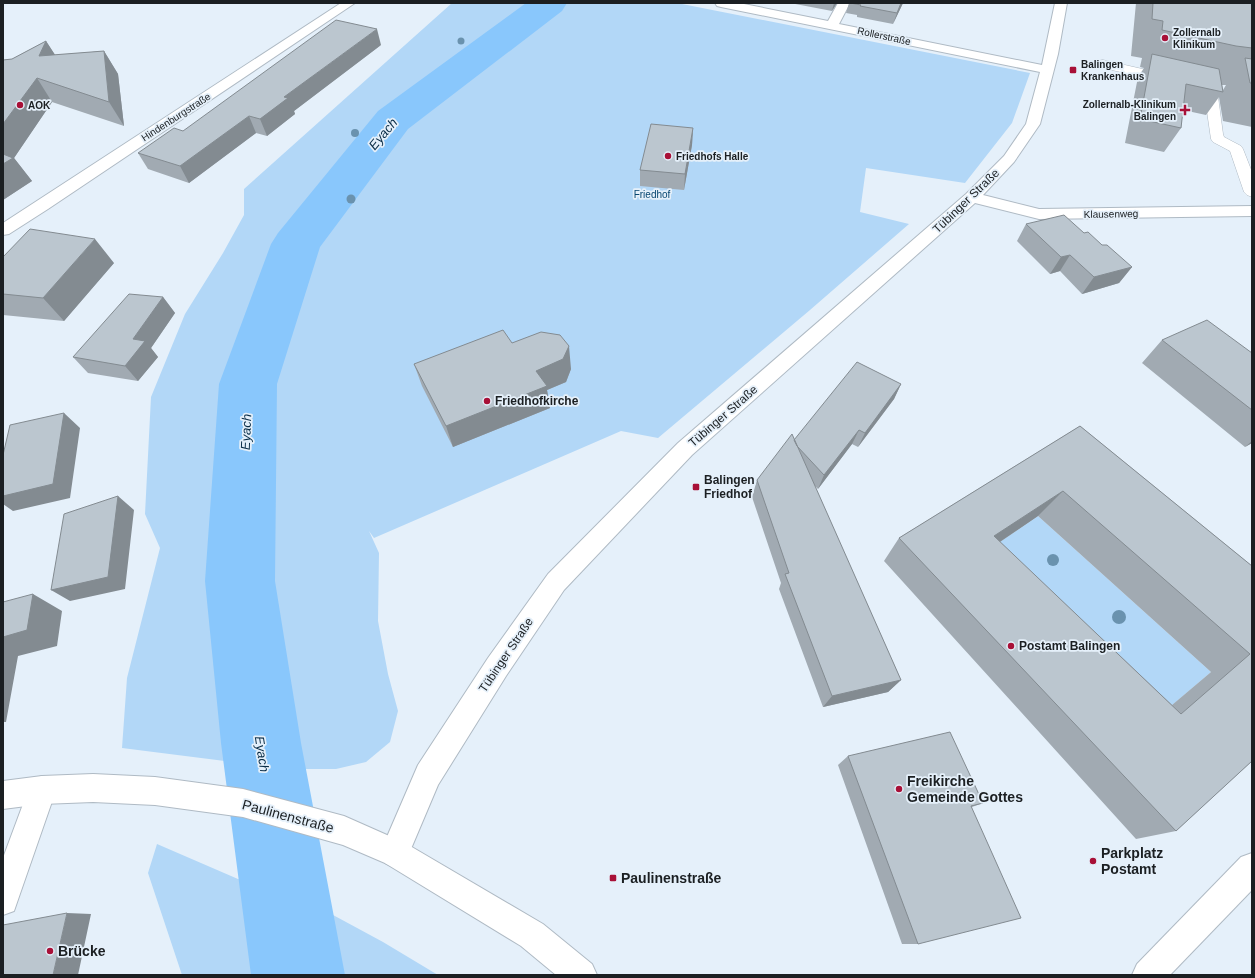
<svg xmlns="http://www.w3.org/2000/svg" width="1255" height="978" viewBox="0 0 1255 978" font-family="Helvetica,sans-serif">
<rect width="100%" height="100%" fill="#e5f0fa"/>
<!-- green -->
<path fill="#b2d7f7" d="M452,3h225l353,70 -18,50 -47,60 -99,-15 -6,44 49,12 -99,86 -152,128 -37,-7 -247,107 -5,-7 10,22 -1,68 10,53 10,37 -8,31 -24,20 -30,7h-48l-166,-21 5,-70 33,-130 -15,-34 6,-117 34,-83 38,-61 21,-38v-26z
M1038,516l173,156 -67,57 -171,-169z
M157,844l81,35 71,23 74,40 55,33h-256l-34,-102z"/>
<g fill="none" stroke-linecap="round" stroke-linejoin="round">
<!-- river -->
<path fill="#89c7fc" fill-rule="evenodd" d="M526,3h41l-5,8 -154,118 -88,118 -43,137 -2,197 26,162 44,232h-94l-30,-232 -16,-162 14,-197 52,-140 7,-11 100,-122z"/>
<defs>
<path id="service" d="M1103,60l70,16 1,3 -1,3 -5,1 -69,-16 -2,-3 2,-3z
M1201,82l14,4 2,3 6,45 1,3 17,9 2,3 9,23v25l-5,-2 -3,-3 -14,-41 -17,-9 -2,-3 -7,-48 -8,-2 -2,-3 2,-3z"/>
<path id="minor" d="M341,3h14l-307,206 -39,25 -6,1v-12z
M715,3h24l89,18 10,-18h12l-11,21 203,41 13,-62h12l-9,51 -18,70 -26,38 -31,33 56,14 213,-3v10l-213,3 -64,-16 -283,252 -128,135 -58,86 -68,109 -33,78 -10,5 -10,-5 -5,-10 38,-88 70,-107 60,-84 130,-131 288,-249 38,-38 22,-32 14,-52 -319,-65 -4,-1z
M42,776l10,4 4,10 -42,121 -11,4v-57l29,-78z"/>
<path id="tertiary" d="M1252,853v37l-82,85h-38l5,-11 104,-107z"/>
<path id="secondary" d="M93,774l62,3 88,12 101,27 61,27 138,81 49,40 5,11h-41l-35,-29 -136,-83 -42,-18 -100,-28 -88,-12 -62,-3 -51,2 -39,5v-28l39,-5z"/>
</defs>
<!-- service casing -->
<use href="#service" stroke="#afbac4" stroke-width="1"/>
<!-- minor casing -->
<use href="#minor" stroke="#afbac4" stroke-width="2"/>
<!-- tertiary casing -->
<use href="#tertiary" stroke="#afbac4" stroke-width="2"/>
<!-- secondary casing -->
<use href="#secondary" stroke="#afbac4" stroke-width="2"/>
<!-- service -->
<use href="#service" fill="#fff" fill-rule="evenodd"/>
<!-- minor -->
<use href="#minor" fill="#fff" fill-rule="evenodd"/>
<!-- tertiary -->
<use href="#tertiary" fill="#fff" fill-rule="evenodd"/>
<!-- secondary -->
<use href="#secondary" fill="#fff" fill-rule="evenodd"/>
</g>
<!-- trees -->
<g fill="#6a92ae">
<circle cx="461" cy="41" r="3.5"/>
<circle cx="355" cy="133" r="4"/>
<circle cx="351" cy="199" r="4.5"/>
<circle cx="1053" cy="560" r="6"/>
<circle cx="1119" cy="617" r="7"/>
</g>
<!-- wall -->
<path fill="#a1aab2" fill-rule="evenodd" d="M790,3h47l-5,8z
M849,3h54l-10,21 -36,-7v-2l-11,-2z
M1136,3h116v124l-29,-6 -4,-24 -13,18 -23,-5 -2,18 -17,24 -39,-9 13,-66 6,-9 -4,-1 2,-9 -11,-2zM1222,85h4l-3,5z
M46,41l9,14 49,-4 14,23 6,52 -72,-24 -38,56 18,23 -29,19v-140l9,-1z
M381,45l-87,66 1,3 -28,22 -11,-3 -67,50 -41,-14 -10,-16z
M693,128l-1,17 -8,45 -44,-4v-16z
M1026,224l58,9 48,34 -13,16 -37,11 -22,-23 -10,3 -33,-33z
M3,257l111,6 -50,58 -61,-6z
M163,297l12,16 -24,35 7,9 -20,24 -50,-8 -15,-16z
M1162,340l90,13v90l-7,4 -103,-84z
M414,364l157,5 -5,13 -19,8 3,18 -97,39 -31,-61z
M901,384l-7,15 -36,48 -6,-3 -34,45 -4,-4 87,195 -13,12 -65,15 -44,-118 2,-6 -29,-86 5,-17 37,-40z
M1080,426l172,140v195l-76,70 -40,8 -252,-278 15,-23zM1038,516l173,156 -39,33 -172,-163z
M848,756l135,47 -11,4 -54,137h-16l-64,-179z"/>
<!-- shaded-wall -->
<path fill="#838b91" d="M834,3h3l-5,8z
M901,3h2l-10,21 4,-11z
M377,29l4,16 -87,66 1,3 -28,22 -7,-17 24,-22z
M46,41l15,23 -22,-8z
M104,51l14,23 6,52 -15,-24z
M37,78l15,24 -38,56 18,23 -29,19v-76z
M249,116l7,17 -67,50 -9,-17z
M693,128l-1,17 -8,45 1,-16z
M95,239l19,24 -50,58 -21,-23z
M1070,255l-10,16 -10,3 11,-17z
M1132,267l-13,16 -37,11 12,-17z
M163,297l12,16 -24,35 7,9 -20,24 -13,-15 8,-27z
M569,346l2,23 -5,13 -19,8 3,18 -97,39 -7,-21 90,-55z
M901,384l-7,15 -36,48 7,-14z
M64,413l16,15 -10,70 -57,13 -10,-7v-8z
M859,430l-7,14 -34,45 6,-14z
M1252,441v2l-7,4z
M1063,491l-25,25 -65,44 21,-24z
M118,496l16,14 -9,79 -55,12 -19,-11z
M33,594l29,17 -5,35 -39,10 -12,66h-3v-85z
M901,680l-13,12 -65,15 9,-11z
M67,913l24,1 -13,61h-25z"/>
<!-- building -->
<path fill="#bbc6cf" stroke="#838b91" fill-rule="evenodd" d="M850,3h51l-4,10 -37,-7 1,-1z
M1153,3h99v45l-16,-2 -74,-16 1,-9 -11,-2z
M336,20l41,9 -93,68 4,1 -28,21 -11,-3 -69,50 -42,-13 36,-25 9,3z
M46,41l-7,15 65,-5 5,51 -72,-24 -34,46v-64l9,-1z
M1152,54l67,15 4,23 -37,-8 -5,44 -41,-9z
M1245,58l7,1v24h-2z
M651,124l42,4 -8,46 -45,-4z
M3,154l10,4 -10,6z
M1064,215l20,18 4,-1 14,13h5l25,22 -38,10 -24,-22 -9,2 -35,-33z
M30,229l65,10 -52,59 -40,-4v-37z
M129,294l34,3 -30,42 12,2 -20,25 -52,-9z
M1207,320l45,33v57l-90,-70z
M503,330l9,13 29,-11 19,3 9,11 -6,13 -27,12 11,15 -101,40 -32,-62z
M857,362l44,22 -36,49 -6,-3 -35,45 -27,-29 -3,-6z
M64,413l-11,71 -50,12v-41l7,-30z
M1080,426l172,140v195l-76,70 -277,-293zM1063,491l187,163 -69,60 -187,-178z
M792,434l109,246 -69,16 -47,-122 4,-1 -32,-93z
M118,496l-10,81 -57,13 13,-76z
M33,594l-6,36 -24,7v-35z
M950,732l33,71 -12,3 50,112 -103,26 -70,-188z
M67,913l-14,62h-50v-50z"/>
<!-- markers -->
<g fill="#a81037" stroke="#e5f0fa" stroke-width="1.5">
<circle cx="1165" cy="38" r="4"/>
<rect x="1069" y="66" width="8" height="8" rx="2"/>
<circle cx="20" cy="105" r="4"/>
<path d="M1183 104h4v4h4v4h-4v4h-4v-4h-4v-4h4z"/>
<circle cx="668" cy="156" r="4"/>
<circle cx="487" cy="401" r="4"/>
<rect x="692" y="483" width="8" height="8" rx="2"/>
<circle cx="1011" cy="646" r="4"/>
<circle cx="899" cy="789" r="4"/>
<circle cx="1093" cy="861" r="4"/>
<rect x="609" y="874" width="8" height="8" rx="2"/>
<circle cx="50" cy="951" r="4"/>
</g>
<g text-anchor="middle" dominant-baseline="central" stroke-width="3.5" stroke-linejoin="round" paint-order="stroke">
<!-- far-poi labels -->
<g font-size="10" font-weight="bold" fill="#1b1f22" stroke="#e5f0fa" text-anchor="start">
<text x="1173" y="32">Zollernalb<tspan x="1173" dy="12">Klinikum</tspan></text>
<text x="1081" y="64">Balingen<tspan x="1081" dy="12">Krankenhaus</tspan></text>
<text x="1176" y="104" text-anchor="end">Zollernalb-Klinikum<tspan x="1176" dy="12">Balingen</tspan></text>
<text x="28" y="105">AOK</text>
<text x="676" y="156">Friedhofs Halle</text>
</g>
<!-- far-street labels -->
<g font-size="10" fill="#1b1f22" stroke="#e5f0fa">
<text transform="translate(884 36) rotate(12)">Rollerstraße</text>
<text transform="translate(176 117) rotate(-33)">Hindenburgstraße</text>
<text transform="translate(1111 214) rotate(-1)">Klausenweg</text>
</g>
<!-- far-park labels -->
<g font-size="10" fill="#064570" stroke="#e5f0fa">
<text x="652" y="194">Friedhof</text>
</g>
<!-- street labels -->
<g font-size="12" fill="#1b1f22" stroke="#e5f0fa">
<text transform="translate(966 201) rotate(-44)">Tübinger Straße</text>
<text transform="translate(723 416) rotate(-41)">Tübinger Straße</text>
<text transform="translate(506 655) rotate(-56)">Tübinger Straße</text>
</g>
<!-- poi labels -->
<g font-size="12" font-weight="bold" fill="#1b1f22" stroke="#e5f0fa" text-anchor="start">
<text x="495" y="401">Friedhofkirche</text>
<text x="704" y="480">Balingen<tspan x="704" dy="14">Friedhof</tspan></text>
<text x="1019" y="646">Postamt Balingen</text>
</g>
<!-- water labels -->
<g font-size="13" font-style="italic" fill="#092c46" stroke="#e5f0fa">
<text transform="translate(383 134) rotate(-50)">Eyach</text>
<text transform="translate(246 432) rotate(-88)">Eyach</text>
<text transform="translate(262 754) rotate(81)">Eyach</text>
</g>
<!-- near-poi labels -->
<g font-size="14" font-weight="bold" fill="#1b1f22" stroke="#e5f0fa" text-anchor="start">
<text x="907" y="781">Freikirche<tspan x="907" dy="16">Gemeinde Gottes</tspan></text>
<text x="1101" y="853">Parkplatz<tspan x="1101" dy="16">Postamt</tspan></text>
<text x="621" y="878">Paulinenstraße</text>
<text x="58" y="951">Brücke</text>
</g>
<!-- near-street labels -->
<g font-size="14" fill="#1b1f22" stroke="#e5f0fa">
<text transform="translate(288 816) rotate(15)">Paulinenstraße</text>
</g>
</g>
<!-- border -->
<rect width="1255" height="978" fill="none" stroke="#1b1f22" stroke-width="8"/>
</svg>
